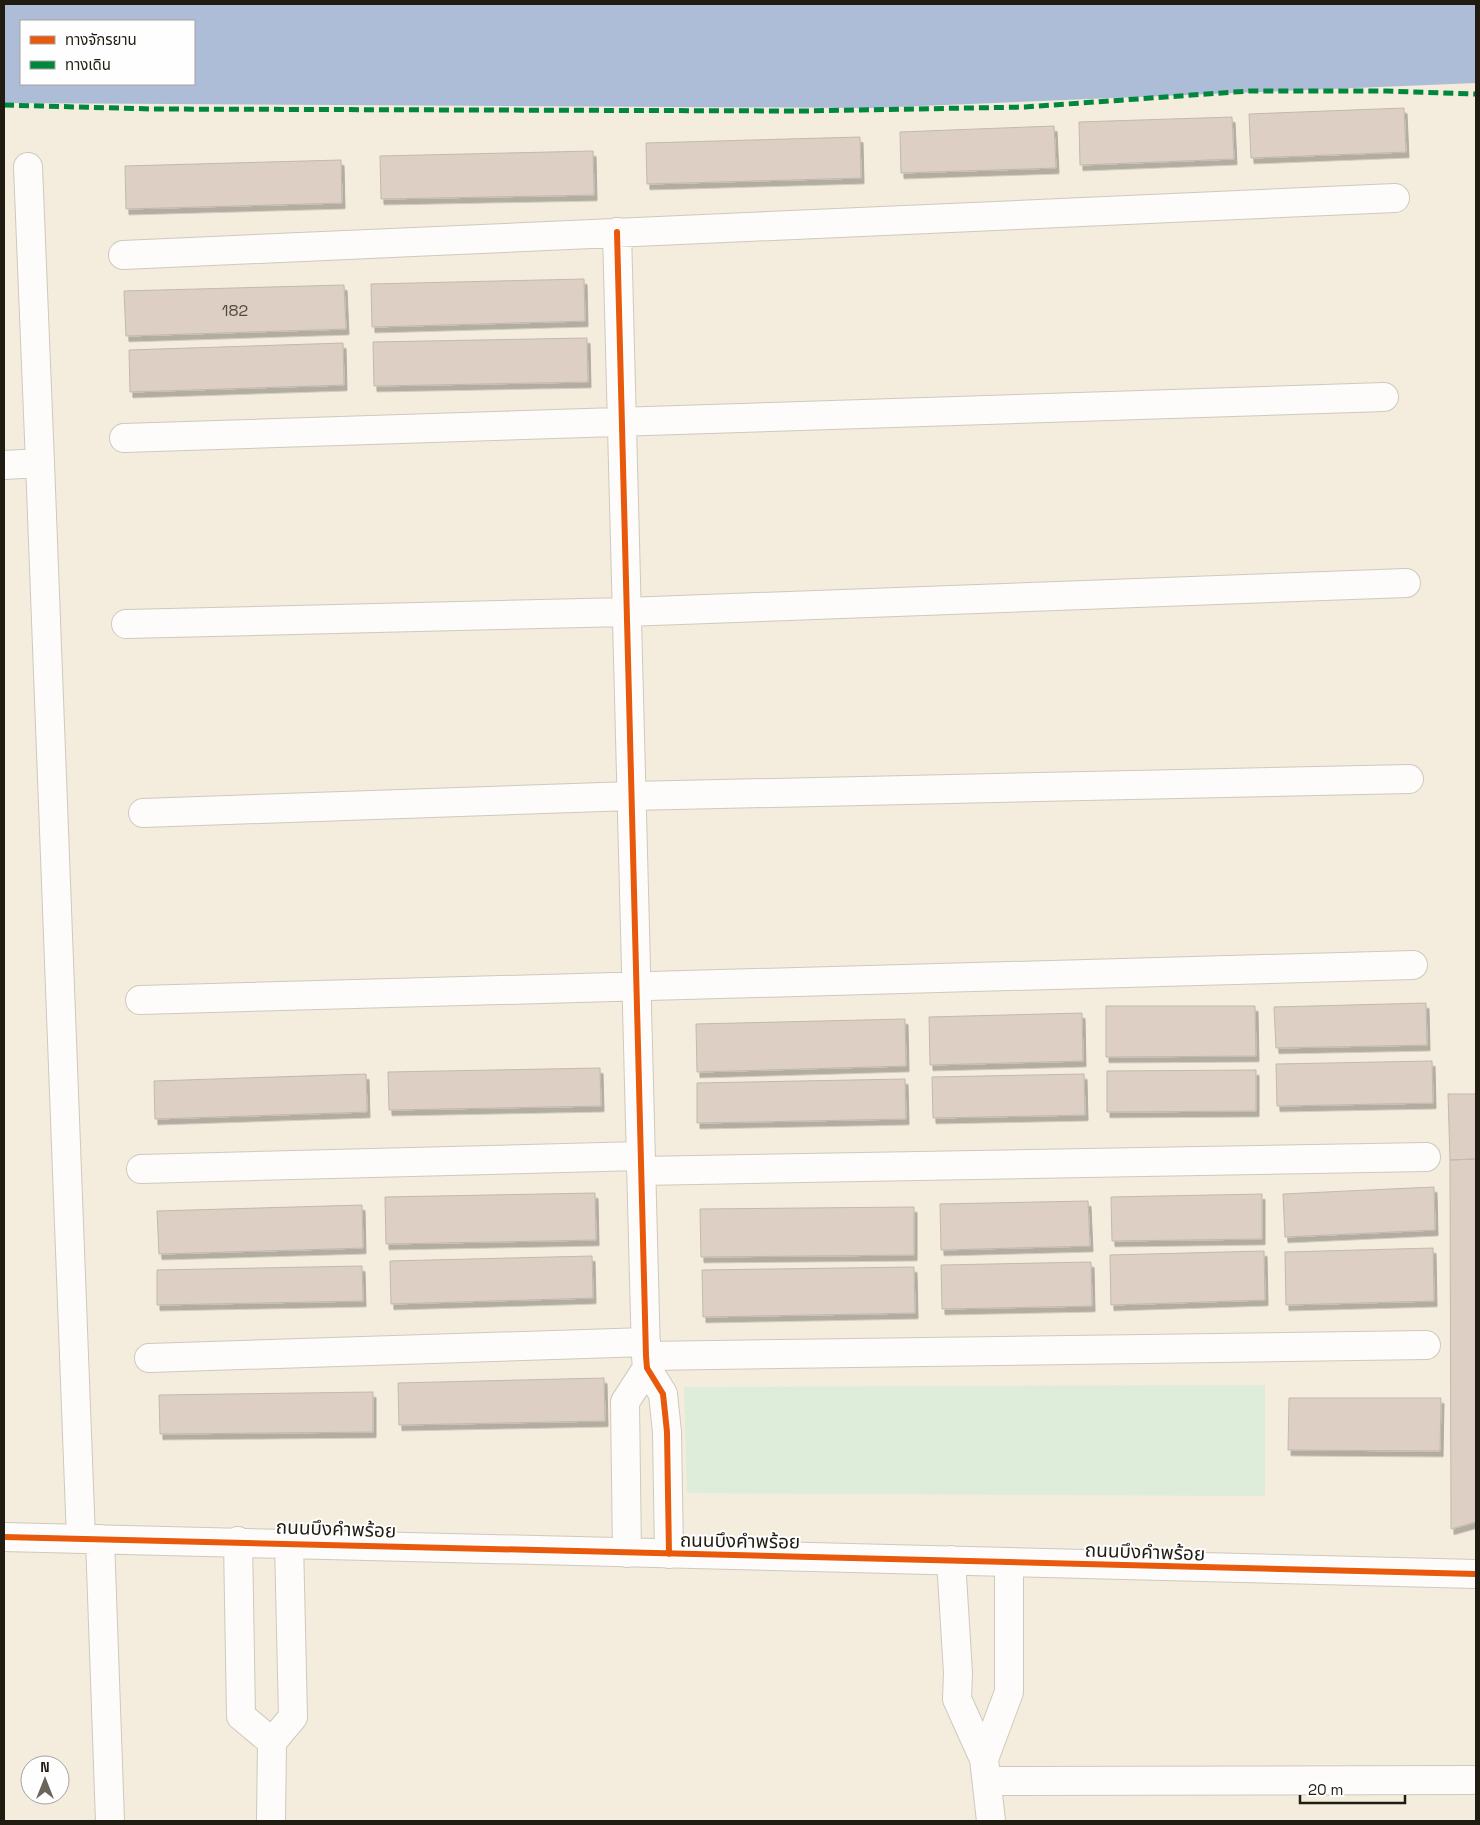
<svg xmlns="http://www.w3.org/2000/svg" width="1480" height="1825" viewBox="0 0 1480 1825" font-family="'Space Grotesk','Noto Sans Thai',sans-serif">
<defs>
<filter id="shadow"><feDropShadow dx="3" dy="5.5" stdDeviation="0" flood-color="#0004"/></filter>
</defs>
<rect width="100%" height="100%" fill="#f4ecdc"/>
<!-- green -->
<path fill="#ddedd9" d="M1265,1385v111l-578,-3 -3,-106z"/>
<!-- water -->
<path fill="#adbdd7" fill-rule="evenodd" d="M4,4h1472v79l-605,25 -867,-5zM21,21h173v63h-173z"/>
<!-- building -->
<path fill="#ddcfc4" stroke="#c2b9af" filter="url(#shadow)" d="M1404,108l2,44 -155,6 -2,-44z
M1232,117l2,42 -154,6 -1,-43z
M1054,126l2,42 -155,5 -1,-41z
M860,137l1,41 -214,6 -1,-41z
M593,151l1,44 -213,4 -1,-43z
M341,160l1,43 -216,6 -1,-43z
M584,279l1,42 -213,6 -1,-43z
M344,285l2,44 -220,7 -2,-45z
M587,338l1,44 -214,4 -1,-44z
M343,343l1,42 -214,7 -1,-42z
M1426,1003l1,42 -151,3 -2,-41z
M1106,1006h149l1,50 -150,1z
M1082,1013l1,48 -153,4 -1,-48z
M905,1019l1,47 -209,6 -1,-48z
M1432,1061l1,42 -156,3 -1,-42z
M600,1068l1,38 -212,4 -1,-38z
M1256,1070v41l-149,1v-41z
M366,1074l1,38 -212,7 -1,-38z
M1084,1074l1,41 -152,3 -1,-41z
M905,1079l1,40 -209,4v-40z
M1448,1094h28v65l-26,1z
M1476,1159v363l-25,7 -1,-369z
M1434,1187l1,43 -150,7 -2,-43z
M595,1193l1,47 -210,4 -1,-47z
M1262,1194v45l-150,2 -1,-44z
M1088,1201l2,45 -149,4 -1,-46z
M362,1205l1,43 -204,6 -2,-43z
M914,1207v48l-213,2 -1,-48z
M1433,1248l1,53 -148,4 -1,-53z
M1264,1251l1,49 -154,5 -1,-50z
M592,1256l1,42 -202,6 -1,-43z
M1091,1262l1,44 -150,3 -1,-44z
M362,1266l1,35 -206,4v-35z
M914,1267l1,46 -212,4 -1,-47z
M604,1378l1,43 -206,4 -1,-42z
M373,1392v40l-213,2 -1,-39z
M1289,1398h152l-1,53 -152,-1z"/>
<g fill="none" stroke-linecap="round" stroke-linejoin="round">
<defs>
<path id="minor" d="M617,232l29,1124 1,12 16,26 4,38 2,122
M123,255l1272,-57
M124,438l1260,-41
M40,463l41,1076
M4,465l36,-2 -12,-296
M126,624l500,-12 780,-29
M143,813l488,-17 778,-17
M140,1000l1273,-35
M141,1169l499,-13
M641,1171l785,-14
M646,1356l780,-11
M149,1358l497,-16
M4,1537c491,8 981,28 1472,37
M100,1539l10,282
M238,1541l3,175 31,26
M627,1553l-2,-151 22,-34
M951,1560l7,113 -1,26 27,60 7,62
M984,1759l25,-67v-130
M987,1781l486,-1
M271,1821l1,-79 21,-25 -4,-175"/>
</defs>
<!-- minor casing -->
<use href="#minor" stroke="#cfc9bd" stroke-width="30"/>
<!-- minor -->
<use href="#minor" stroke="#fdfcfa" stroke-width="28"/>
<!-- quiet -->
<path stroke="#00873e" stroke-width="5" stroke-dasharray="10 5" stroke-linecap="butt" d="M4,105l149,4 650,2 222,-4 224,-16h138l89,3"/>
<defs>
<path id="cycleway" d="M617,232l29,1124 1,12 16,26 4,38 2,122
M4,1537c491,8 981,28 1472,37"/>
</defs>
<!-- cycleway casing -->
<use href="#cycleway" stroke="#fefefe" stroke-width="9"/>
<!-- cycleway -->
<use href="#cycleway" stroke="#e8590c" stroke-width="6"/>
</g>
<g text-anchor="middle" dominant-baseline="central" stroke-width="4" stroke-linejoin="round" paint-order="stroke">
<!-- number labels -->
<g font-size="16" fill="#50493e">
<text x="235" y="310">182</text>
</g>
<!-- street labels -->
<g font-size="19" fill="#211c12" stroke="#fefefe">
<text transform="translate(336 1529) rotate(2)">ถนนบึงคำพร้อย</text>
<text transform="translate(740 1541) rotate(1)">ถนนบึงคำพร้อย</text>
<text transform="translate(1145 1552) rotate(2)">ถนนบึงคำพร้อย</text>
</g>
</g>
<!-- border -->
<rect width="1480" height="1825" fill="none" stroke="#211c12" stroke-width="10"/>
<!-- legend -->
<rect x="20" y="20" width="175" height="65" fill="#fefefe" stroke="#a6a4a0"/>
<rect x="30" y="36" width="25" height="8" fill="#e8590c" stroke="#a6a4a0"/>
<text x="65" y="45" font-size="15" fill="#211c12">ทางจักรยาน</text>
<rect x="30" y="61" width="25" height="8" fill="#00873e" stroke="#a6a4a0"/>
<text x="65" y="70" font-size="15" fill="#211c12">ทางเดิน</text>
<!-- north arrow -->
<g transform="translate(45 1780)"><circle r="24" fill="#fefefe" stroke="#a6a4a0"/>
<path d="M0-4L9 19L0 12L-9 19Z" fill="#6b6559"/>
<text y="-8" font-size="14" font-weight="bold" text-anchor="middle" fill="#211c12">N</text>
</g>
<!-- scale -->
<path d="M1300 1795v8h105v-8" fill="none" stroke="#211c12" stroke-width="2.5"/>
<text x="1308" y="1795" font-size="15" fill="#211c12" stroke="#fefefe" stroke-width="4" paint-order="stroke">20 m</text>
</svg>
